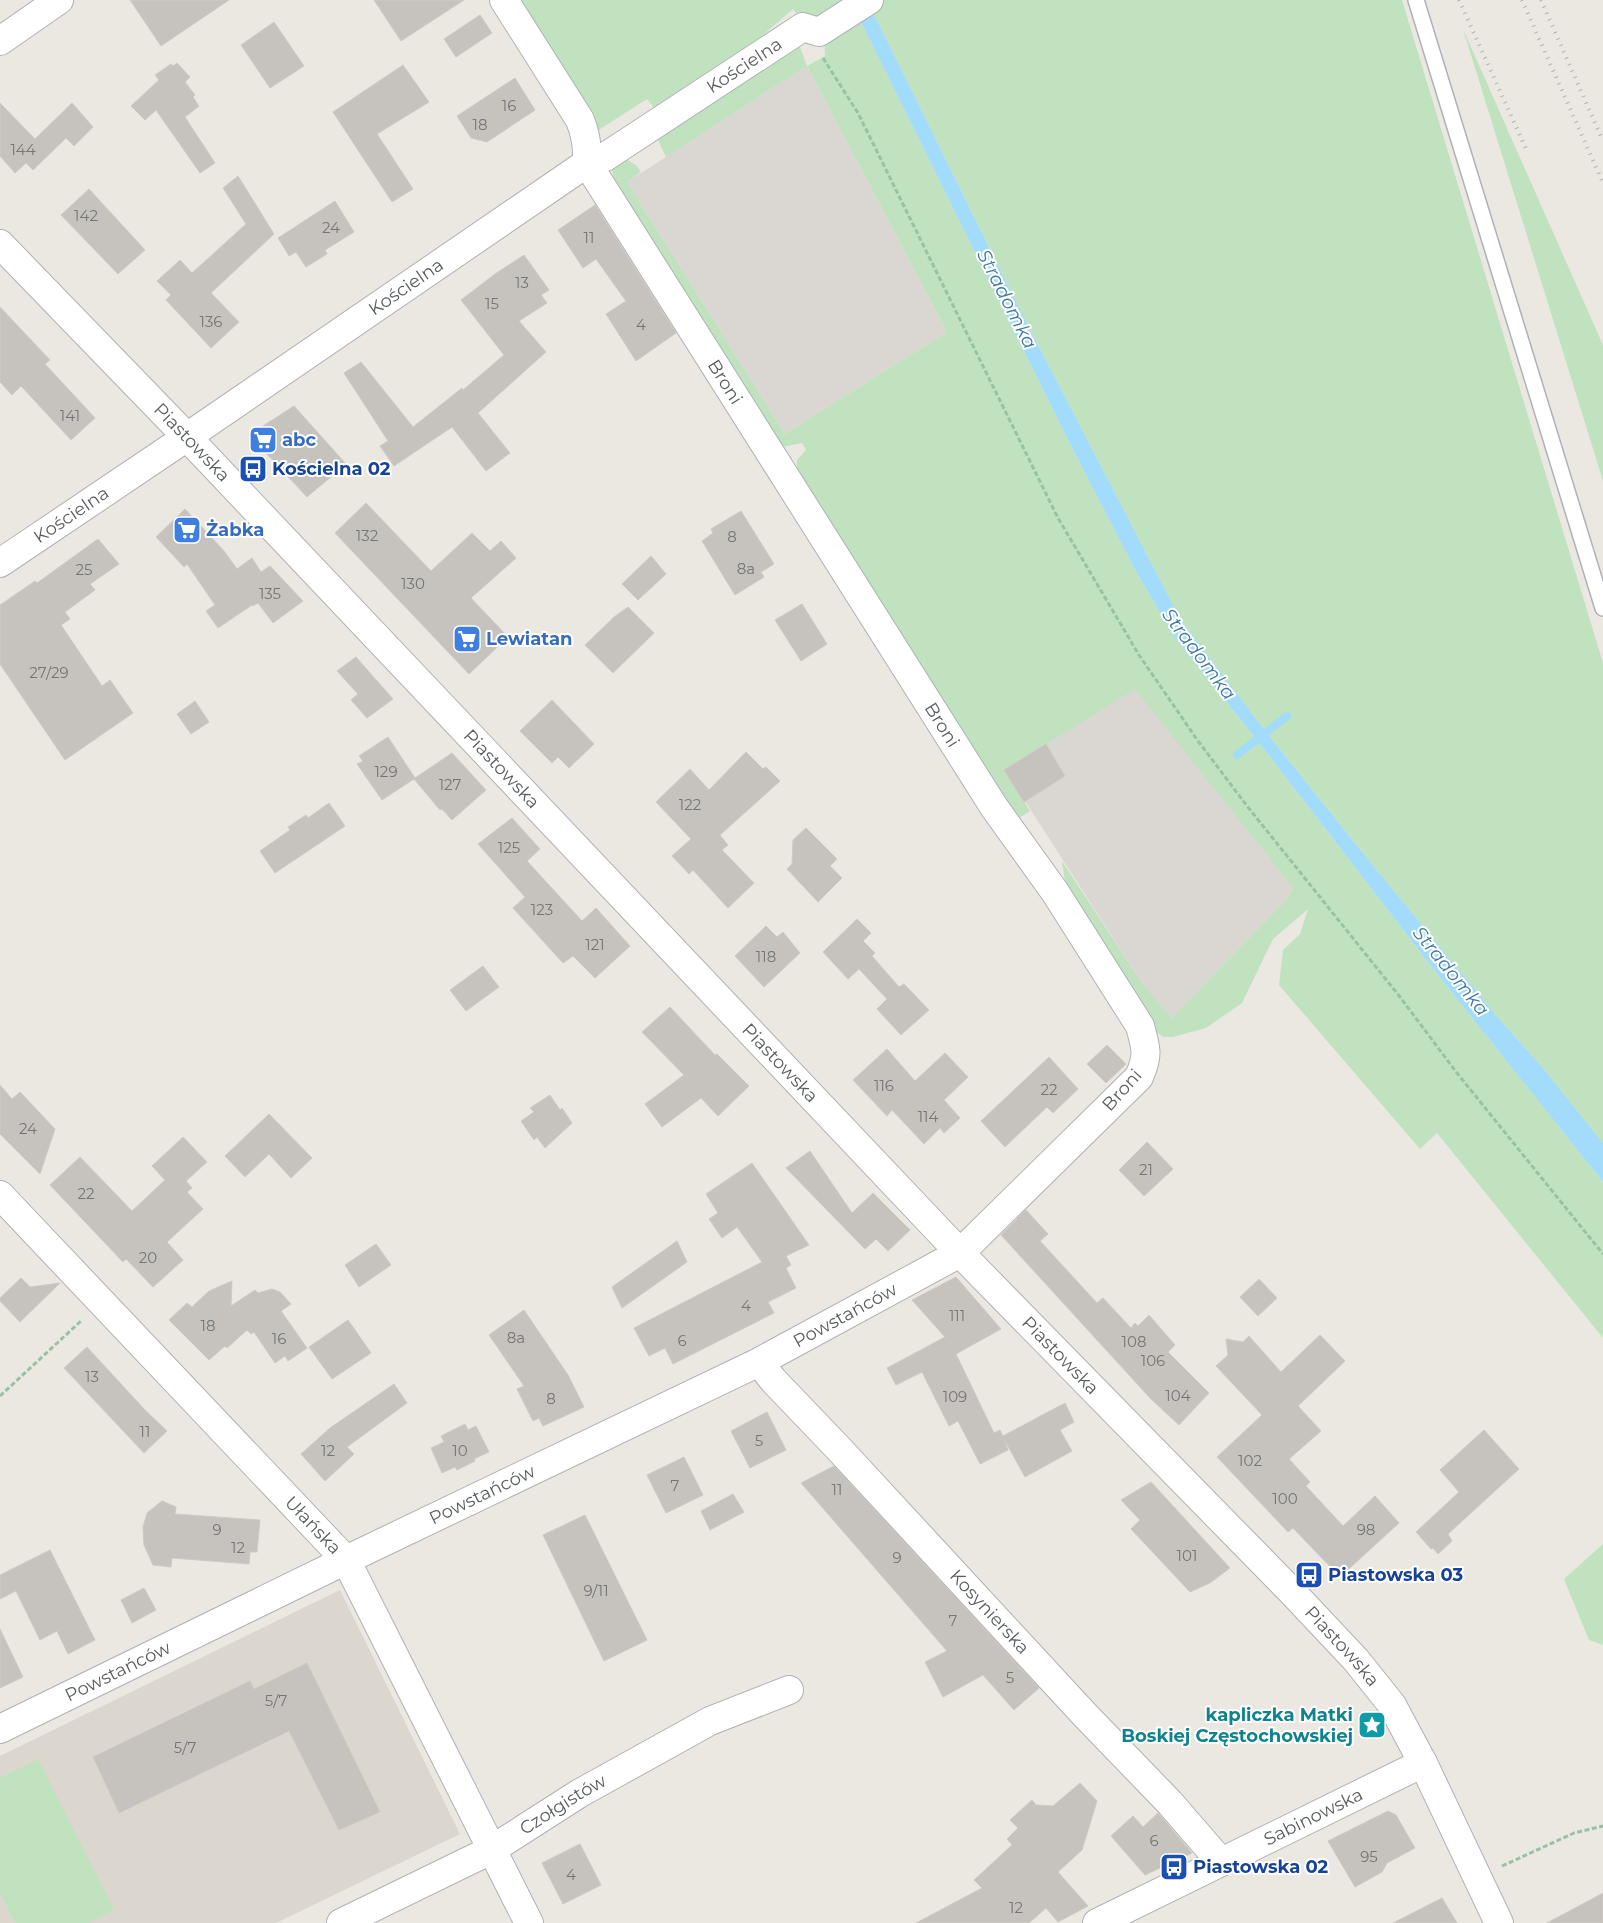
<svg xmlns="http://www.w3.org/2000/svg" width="1603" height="1923" viewBox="0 0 1603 1923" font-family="Montserrat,sans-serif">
<rect width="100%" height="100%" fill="#ebe8e1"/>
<!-- industrial -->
<path fill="#dad7d3" d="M807,66l140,266 -162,102 -158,-252z
M1135,688l158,200 -6,11 -115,119 -30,-35 -137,-213z"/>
<!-- education -->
<path fill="#dbd7cf" d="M340,1590l120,244 -184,89h-276v-167z"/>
<!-- green -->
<path fill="#c1e2be" d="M515,0h352l-44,23 -24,-6 -6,-8 -31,27 -5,8 -101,66 -9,-11 -53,34z
M880,0h522l201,663v480l-60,-75 -43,-48 -138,-168 -96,-120 -85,-112 -158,-304 -153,-310z
M857,14l209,422 67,130 40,69 84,105 181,235 165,207v156l-166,-205 -17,16 -141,-164 4,-35 17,-16 8,-25 -35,30 -31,64 -36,25 -33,9h-10l-13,-10 -83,-131 -5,-35 80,122 30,35 115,-119 6,-11 -158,-199 -130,81 25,41 -11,7 -19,-15 -200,-327 -3,-9v-7l9,-10 -4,-7 -19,4 -4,-6 -165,-255 -2,-18 14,-9 10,6 5,7 -14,10 158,252 162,-102 -140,-266 -141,91 -9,-19 120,-79 23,-12 7,19 18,-10 -1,-20z
M1463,29l140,316v136z
M1603,1544v101l-14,-5 -25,-61z
M38,1759l76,151 -26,13h-73l-15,-30v-115z"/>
<!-- water -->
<path fill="#a3dbfa" d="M867,0l156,316 158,304 85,112 96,120 138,168 43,48 60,75v39l-165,-207 -181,-235 -84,-105 -40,-69 -67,-130 -209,-422z"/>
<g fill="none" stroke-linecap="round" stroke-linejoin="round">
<!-- stream -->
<path stroke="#a3dbfa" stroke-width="8" d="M1237,755l50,-39"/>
</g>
<!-- building -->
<path fill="#c6c3be" stroke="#d0c9c0" d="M130,0h99l-68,46z
M374,0h90l-63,41z
M480,15l12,18 -36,24 -12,-18z
M274,22l30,44 -34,22 -29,-43z
M177,63l13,14 -5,5 10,13 -2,2 6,9 -14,11 30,46 -15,10 -44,-63 -11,10 -14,-14 28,-26 -4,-5 16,-11 2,2z
M403,65l26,37 -52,32 36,55 -21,13 -59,-90z
M515,78l20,32 -48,32 -16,-4 -14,-22z
M0,103l35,36 37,-36 21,24 -19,19 -8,-8 -33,32 -7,-7 -11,10 -15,-17z
M238,176l36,58 -63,59 28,29 -28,26 -45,-48 5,-5 -14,-14 23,-21 12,13 54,-49 -23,-36z
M89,189l56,61 -27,24 -57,-59z
M335,201l19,31 -29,18 2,4 -21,13 -10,-15 -7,4 -11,-18z
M595,205l81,128 -40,28 -30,-47 20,-13 -30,-42 -13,9 -25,-38z
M524,255l25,35 -8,5 6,8 -28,18 27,31 -68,61 32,40 -24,18 -34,-44 -58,39 -14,-20 8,-5 -44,-68 17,-11 52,65 49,-39 1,2 41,-35 -43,-55 34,-26z
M0,307l50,53 -5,4 50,54 -24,22 -50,-54 -9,9 -12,-13z
M294,406l52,58 -39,33 -58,-62z
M366,503l65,68 41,-38 18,18 11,-10 15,17 -45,40 37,39 -39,37 -134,-141z
M185,509l39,42 13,18 15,-11 9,14 9,-6 33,35 -30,22 -15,-20 -5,3 -1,-1 -34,23 -12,-17 9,-6 -28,-41 -3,3 -28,-30z
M741,511l33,53 -13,8 3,5 -29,18 -33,-54 11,-8 -2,-4z
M98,539l21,25 -29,20 5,6 -30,22 5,7 -9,6 41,61 8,-6 23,33 -68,47 -65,-96v-59l35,-24 2,2z
M651,556l15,18 -28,26 -16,-16z
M802,604l25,40 -26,17 -26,-41z
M628,607l26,26 -41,40 -28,-28 29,-28z
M356,657l37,42 -26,19 -16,-18 7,-6 -21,-23z
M552,700l42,44 -25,24 -11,-11 -6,6 -32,-32z
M195,701l14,21 -18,12 -14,-20z
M388,737l27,41 37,-25 34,37 -34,30 -10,-11 -2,1 -26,-31 -32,21 -25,-36 6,-3 -4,-5z
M1046,744l19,32 -41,26 -20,-32z
M746,752l17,17 3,-2 14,14 -60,54 8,10 -6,5 32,33 -26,25 -35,-38 -4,4 -17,-18 19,-17 -35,-37 34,-33 19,21z
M329,803l16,23 -70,47 -15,-22 30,-21 -2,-3 18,-12 2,3z
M512,818l28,31 -13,12 55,60 14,-13 34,38 -35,32 -22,-22 -10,7 -50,-55 12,-11 -47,-53z
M806,828l31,31 -7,7 12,12 -24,24 -31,-33 5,-5 1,-24z
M857,919l14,14 -8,8 12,12 -3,3 27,31 5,-3 25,26 -28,25 -24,-26 10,-10 -28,-30 -11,10 -25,-27z
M766,926l11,11 6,-5 17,21 -36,34 -29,-31z
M483,966l16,21 -33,24 -16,-21z
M670,1007l45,48 2,-1 32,32 -31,30 -17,-18 -39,29 -17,-23 39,-29 -42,-43z
M1107,1045l19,19 -20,19 -19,-19z
M887,1049l28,32 30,-28 23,24 -24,23 16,18 -16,15 -4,-5 -16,16 -32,-34 -5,6 -34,-36z
M1049,1057l29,32 -25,24 -6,-6 -42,40 -24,-26z
M0,1085l12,14 8,-7 35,37 -15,45 -40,-40z
M550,1095l10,15 2,-2 10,15 -27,25 -8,-11 -3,3 -13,-19 13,-9 -4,-4z
M269,1114l43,44 -21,20 -22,-24 -24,23 -20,-21z
M183,1137l24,25 -21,19 6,7 -5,4 16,17 -36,33 16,18 -30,27 -27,-28 -3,3 -73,-77 30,-28 52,54 33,-31 -13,-14z
M1147,1142l26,27 -29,27 -25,-26z
M810,1151l42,62 21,-20 37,37 -22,21 -12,-12 -11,10 -79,-81z
M752,1163l57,82 -23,11 5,9 -5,3 10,20 -28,14 6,11 -101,51 -8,-16 -16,8 -15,-28 128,-66 -25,-35 -15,11 -13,-19 9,-6 -12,-19z
M1026,1210l22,24 -8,7 57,62 6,-5 28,30 4,-5 3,3 11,-11 26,30 -7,7 41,41 -30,32 -29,-27 -149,-163z
M677,1241l10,21 -65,46 -10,-21z
M376,1244l15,21 -32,22 -14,-22z
M956,1277l45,52 -45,25 38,79 6,-3 3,6 62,-33 9,19 -14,8 12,21 -47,26 -21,-38 4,11 -28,14 -22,-43 -9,5 -27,-54 -26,13 -9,-17 58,-31 -33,-37z
M21,1278l9,9 30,-4 -40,39 -20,-21v-3z
M1259,1279l18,19 -19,18 -18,-19z
M232,1281l-1,25 24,-16 3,3 14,-4 8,3 11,12 -10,7 26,37 -19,13 -3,-5 -10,7 -21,-31 -3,2 -4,-4 -20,18 -2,-2 -16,14 -40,-40 18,-17 5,4 17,-16z
M524,1310l44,65 16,32 -41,19 -4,-8 -6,3 -16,-32 7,-3 -35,-51z
M348,1320l23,33 -39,26 -23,-32z
M1320,1335l25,26 -47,45 23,25 -32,28 21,23 -4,4 37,40 32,-30 24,27 -59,54 -47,-49 -5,4 -71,-75 45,-42 -46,-49 12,-11 -2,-16 17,3 6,-6 32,36z
M87,1347l58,63 22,21 -23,22 -80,-85z
M394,1384l13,19 -60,44 7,7 -29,27 -24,-27 29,-26z
M767,1412l19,38 -36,18 -19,-37z
M465,1424l3,6 8,-4 13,26 -15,7 1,2 -18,9 -2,-3 -13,6 -11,-25 13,-6 -3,-6z
M1484,1430l35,39 -71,65 4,7 -14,13 -5,-6 -2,1 -15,-17 43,-40 -19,-22z
M684,1457l19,38 -37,18 -19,-38z
M834,1466l205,222 -25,22 -31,-35 -40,22 -18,-35 22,-11 -146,-168z
M1151,1482l79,86 -20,15 -20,9 -59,-63 9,-9 -19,-20z
M733,1494l11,18 -34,18 -9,-19z
M162,1501l14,6 -1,7 85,6 -3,32h-7l-1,12 -77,-6 -1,9 -18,-2 -9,-20 -1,-18 4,-14z
M585,1515l62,125 -43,21 -61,-126z
M50,1550l45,90 -27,14 -11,-23 -17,9 -24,-49 -16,8v-24z
M144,1588l12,22 -24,13 -11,-23z
M0,1629l23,48 -23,11z
M307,1663l73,149 -41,18 -50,-99 -170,82 -26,-56 157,-76 4,8z
M1080,1783l17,18 -15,49 -24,22 30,34 -30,16 -12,-14 -17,15h-113l66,-35 -8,-8 38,-35 -5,-6 11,-11 -8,-8 22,-20 4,5 17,1z
M1388,1811l8,4 19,33 -28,15 -5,9 -27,15 -27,-46z
M1158,1813l34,40 -47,22 -34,-39 22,-20 10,11z
M580,1844l21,41 -38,19 -21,-41z
M1603,1893v30h-56z
M1442,1898l15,25h-64z"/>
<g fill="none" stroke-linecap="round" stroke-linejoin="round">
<defs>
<path id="service" d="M1416,0l187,608"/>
<g id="minor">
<path d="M504,0l76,120c6,15 8,27 7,43"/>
<path d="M0,41l59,-41"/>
<path id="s1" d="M0,563l187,-126 400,-274 18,-6 198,-130 16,5 50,-32"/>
<path id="s2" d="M0,1195l346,365 183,363"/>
<path id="s3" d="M759,1362l14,18 67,70 245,265 85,88 51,59"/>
<path id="s4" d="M0,1729l346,-169 413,-198 201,-109 179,-176c10,-22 7,-29 1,-51l-85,-134 -61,-85 -407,-644"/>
<path id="s5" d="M341,1923l150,-73 89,-57 130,-72 79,-31"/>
</g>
<g id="tertiary">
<path id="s6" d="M0,244l187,193 773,816 333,340 63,67 36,45 31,58 76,160"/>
<path id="s7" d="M1097,1923l326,-160"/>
</g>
</defs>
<!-- service casing -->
<use href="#service" stroke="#aeb2b6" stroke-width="18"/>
<!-- minor casing -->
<use href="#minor" stroke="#aeb2b6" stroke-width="30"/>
<!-- tertiary casing -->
<use href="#tertiary" stroke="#aeb2b6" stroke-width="30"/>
<!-- path -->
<path stroke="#98c2a1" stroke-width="3" stroke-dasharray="5 2.5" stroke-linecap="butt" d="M823,58l35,55 200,405 81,137 59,86 49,65 153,191 57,76 146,181
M0,1396l82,-76
M1502,1866l72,-33 29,-7"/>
<!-- service -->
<use href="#service" stroke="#fff" stroke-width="15"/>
<!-- minor -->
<use href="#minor" stroke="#fff" stroke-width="28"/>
<!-- tertiary -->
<use href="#tertiary" stroke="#fff" stroke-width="28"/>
<!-- rail -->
<path stroke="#b0b1b1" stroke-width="4" stroke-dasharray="1 6" stroke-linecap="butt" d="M1459,0l68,151
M1522,0l81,183
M1541,0l62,141"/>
</g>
<!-- icons -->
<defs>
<symbol id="supermarket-square" viewBox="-11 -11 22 22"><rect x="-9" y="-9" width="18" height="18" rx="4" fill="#3f7fe0" stroke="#fff"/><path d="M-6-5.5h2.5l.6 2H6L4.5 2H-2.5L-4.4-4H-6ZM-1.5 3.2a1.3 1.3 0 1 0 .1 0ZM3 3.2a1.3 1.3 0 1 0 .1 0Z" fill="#fff"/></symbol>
<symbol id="bus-square" viewBox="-11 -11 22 22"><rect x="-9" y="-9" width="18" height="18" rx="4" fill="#1a4fb4" stroke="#fff"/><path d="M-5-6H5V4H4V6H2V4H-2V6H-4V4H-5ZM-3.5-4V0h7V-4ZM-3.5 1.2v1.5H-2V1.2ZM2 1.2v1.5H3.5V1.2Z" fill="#fff"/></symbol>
<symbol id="sight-square" viewBox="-11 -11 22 22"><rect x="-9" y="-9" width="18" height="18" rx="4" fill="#0f9aa8" stroke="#fff"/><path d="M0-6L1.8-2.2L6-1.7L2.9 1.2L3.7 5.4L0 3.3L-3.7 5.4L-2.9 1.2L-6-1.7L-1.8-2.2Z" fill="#fff"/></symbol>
</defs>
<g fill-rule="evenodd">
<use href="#supermarket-square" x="247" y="424" width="32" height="32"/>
<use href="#bus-square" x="237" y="453" width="32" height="32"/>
<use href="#supermarket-square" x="171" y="514" width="32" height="32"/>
<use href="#supermarket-square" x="451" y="623" width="32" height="32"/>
<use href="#bus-square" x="1293" y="1559" width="32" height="32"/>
<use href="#sight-square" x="1356" y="1709" width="32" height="32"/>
<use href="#bus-square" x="1158" y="1851" width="32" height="32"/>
</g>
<g text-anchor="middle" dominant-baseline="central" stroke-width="4" stroke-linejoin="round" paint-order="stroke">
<!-- number labels -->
<g font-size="15" fill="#747678">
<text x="509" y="105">16</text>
<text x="480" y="124">18</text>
<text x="23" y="149">144</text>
<text x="86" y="215">142</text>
<text x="331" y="227">24</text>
<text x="589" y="237">11</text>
<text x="522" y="282">13</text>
<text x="492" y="303">15</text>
<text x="211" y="321">136</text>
<text x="641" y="324">4</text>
<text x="70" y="415">141</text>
<text x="367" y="535">132</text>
<text x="732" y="536">8</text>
<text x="746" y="568">8a</text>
<text x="84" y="569">25</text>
<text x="413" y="583">130</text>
<text x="270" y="593">135</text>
<text x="49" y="672">27/29</text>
<text x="386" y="771">129</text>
<text x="450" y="784">127</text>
<text x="690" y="804">122</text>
<text x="509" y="847">125</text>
<text x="542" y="909">123</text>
<text x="595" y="944">121</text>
<text x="766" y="956">118</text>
<text x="884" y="1085">116</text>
<text x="1049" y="1089">22</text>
<text x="928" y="1116">114</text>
<text x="28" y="1128">24</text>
<text x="1146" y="1169">21</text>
<text x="86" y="1193">22</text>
<text x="148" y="1257">20</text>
<text x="746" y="1305">4</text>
<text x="957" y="1315">111</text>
<text x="208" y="1325">18</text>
<text x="516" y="1337">8a</text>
<text x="279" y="1338">16</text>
<text x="682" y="1340">6</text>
<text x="1134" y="1341">108</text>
<text x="1153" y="1360">106</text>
<text x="92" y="1376">13</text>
<text x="1178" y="1395">104</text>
<text x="955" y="1396">109</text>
<text x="551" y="1398">8</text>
<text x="145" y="1431">11</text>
<text x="759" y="1440">5</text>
<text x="328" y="1450">12</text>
<text x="460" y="1450">10</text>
<text x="1250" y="1460">102</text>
<text x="675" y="1485">7</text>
<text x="837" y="1489">11</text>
<text x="1285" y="1498">100</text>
<text x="217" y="1529">9</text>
<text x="1366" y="1529">98</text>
<text x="238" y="1547">12</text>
<text x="1187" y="1555">101</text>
<text x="897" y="1557">9</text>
<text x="596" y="1590">9/11</text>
<text x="953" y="1620">7</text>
<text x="1010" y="1677">5</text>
<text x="276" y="1700">5/7</text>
<text x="185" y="1747">5/7</text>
<text x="1154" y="1840">6</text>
<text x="1369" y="1856">95</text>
<text x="571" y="1874">4</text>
<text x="1016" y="1907">12</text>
</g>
<!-- street labels -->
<g font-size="18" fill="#595d61" stroke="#fff">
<text stroke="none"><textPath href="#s1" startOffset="896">Kościelna</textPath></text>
<text stroke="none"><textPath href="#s1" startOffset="491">Kościelna</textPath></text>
<text transform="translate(725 382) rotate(58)">Broni</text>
<text stroke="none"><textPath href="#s6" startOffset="276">Piastowska</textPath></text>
<text stroke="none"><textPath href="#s1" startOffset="86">Kościelna</textPath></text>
<text transform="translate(942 725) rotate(58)">Broni</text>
<text stroke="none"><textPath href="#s6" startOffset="726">Piastowska</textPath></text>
<text stroke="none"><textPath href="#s6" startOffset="1131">Piastowska</textPath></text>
<text transform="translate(1122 1090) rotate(-48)">Broni</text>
<text stroke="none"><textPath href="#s4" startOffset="941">Powstańców</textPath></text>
<text stroke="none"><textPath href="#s6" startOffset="1536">Piastowska</textPath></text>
<text stroke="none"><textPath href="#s4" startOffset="536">Powstańców</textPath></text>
<text stroke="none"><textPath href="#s2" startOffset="455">Ułańska</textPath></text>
<text stroke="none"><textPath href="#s3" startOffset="340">Kosynierska</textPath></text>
<text stroke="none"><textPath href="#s6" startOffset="1941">Piastowska</textPath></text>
<text stroke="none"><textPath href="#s4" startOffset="131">Powstańców</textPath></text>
<text stroke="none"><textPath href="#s5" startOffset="252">Czołgistów</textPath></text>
<text stroke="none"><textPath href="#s7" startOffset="241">Sabinowska</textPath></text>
</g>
<!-- shop labels -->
<g font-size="18" font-weight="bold" fill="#366cbe" stroke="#fff" text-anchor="start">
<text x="282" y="440">abc</text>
<text x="206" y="530">Żabka</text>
<text x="486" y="639">Lewiatan</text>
</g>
<!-- transit labels -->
<g font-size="18" font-weight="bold" fill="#164399" stroke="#fff" text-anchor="start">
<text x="272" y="469">Kościelna 02</text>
<text x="1328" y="1575">Piastowska 03</text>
<text x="1193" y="1867">Piastowska 02</text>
</g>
<!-- culture labels -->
<g font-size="18" font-weight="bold" fill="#0d838f" stroke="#fff" text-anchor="end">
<text x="1353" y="1715">kapliczka Matki<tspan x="1353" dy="21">Boskiej Częstochowskiej</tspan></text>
</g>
<!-- water labels -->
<g font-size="19" font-style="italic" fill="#4078a2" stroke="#fff">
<text transform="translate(1007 299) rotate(63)">Stradomka</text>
<text transform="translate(1199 654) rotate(53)">Stradomka</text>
<text transform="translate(1451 971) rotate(51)">Stradomka</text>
</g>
</g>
</svg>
